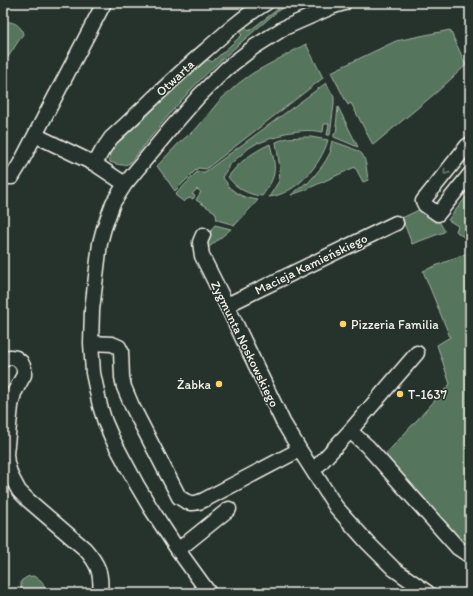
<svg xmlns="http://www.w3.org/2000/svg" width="473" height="596" viewBox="0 0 473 596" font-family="Itim,sans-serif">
<rect width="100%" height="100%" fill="#26332d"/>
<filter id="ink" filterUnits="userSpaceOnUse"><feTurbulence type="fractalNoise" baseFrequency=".025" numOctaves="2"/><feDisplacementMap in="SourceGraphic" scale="8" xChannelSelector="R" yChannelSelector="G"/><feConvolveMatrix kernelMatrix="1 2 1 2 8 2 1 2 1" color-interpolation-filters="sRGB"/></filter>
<g filter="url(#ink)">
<!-- green -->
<path fill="#55745d" stroke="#a4b2a2" d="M274,3h5l4,5 -4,2c-27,23 -55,46 -80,71 -25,26 -47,55 -69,82 -8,4 -13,1 -20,-1 -1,-7 0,-11 3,-18l89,-84h7l3,2 30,-27 -5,-6 6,-5 6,7 29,-22z
M7,22c7,-1 15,5 16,12l-20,31v-39z
M450,30l16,35 -28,26 -65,54 -22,-42 -3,2 -17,-33 65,-31z
M306,44l17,34 -117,91 -8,-1 -23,23 -18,-25 22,-23 18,-15 23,-28 19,-17 14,-10z
M326,83l8,14v7l-4,31h-3l2,-11h-5l-1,8c-14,-3 -28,-1 -42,2l1,2 -10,2 -13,5v-1l-10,6 -21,18v2l-6,9 5,6v2c12,11 15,12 31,15l-23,25 -18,-5 -1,-5 -1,-3 -19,-12 5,-8 -4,-3 -5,5 3,2 -2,3 -2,-1 -4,1 -3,3 -9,-7 22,-23h8z
M338,107l20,40 -24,-10v-3l2,-1 1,-7h-1z
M303,137h8l17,3c-7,25 -32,54 -59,57l10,-16 1,-12 -4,-27 11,-4z
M332,141c8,3 25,8 30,13 4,5 5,19 6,26l-5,2 -8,-15 -50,23 -14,5 15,-12 1,1c11,-12 17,-19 24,-33l-1,-1z
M270,144c6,24 8,31 -8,52 -14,-1 -26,-8 -34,-19 11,-15 25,-25 42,-33z
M470,192v357l-4,-2 -83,-90 67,-73 -13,-39 13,-8 -27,-66 47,-19 -6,-15 -5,-3 -3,-3 2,-5 -10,-6z
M423,208l12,13h4l5,9v2l-32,12 -10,-26z
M215,225l16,4 -23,19 -3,-6 9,-16z
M33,576c9,3 12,8 12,17h-24v-12l6,-4z"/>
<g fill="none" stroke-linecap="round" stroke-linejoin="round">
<defs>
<path id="minor" d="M35,135l60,29 30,20
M470,144l-3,2 -44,55 2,4 13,9 32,-40
M95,164l7,-13 9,-13c32,-29 62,-60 95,-88 19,-17 38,-34 60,-47
M3,177h9l8,-13 84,-161
M203,235l-3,7 2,14 29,58 52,108 18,30 35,55 32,36 26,26 34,24
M227,305l169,-82
M91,343l21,1 7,3 2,4 1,26 2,10 8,19 47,91c10,7 14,8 25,3l95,-50
M3,360l7,-3 6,1 5,4 3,6v7l-10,18 -3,13 -5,48 1,9 4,13 8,15 9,9 57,49c13,15 17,24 15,44
M350,431l17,15 91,102 12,8
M313,471l37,-40 67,-78
M178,550l51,-41
M209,593l-31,-43 -28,-43 -13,-22 -25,-47 -7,-16 -5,-16 -7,-33 -2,-30 1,-33 8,-67 4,-15 9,-25 12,-19 47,-57 27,-31 27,-27 28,-22 30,-19 50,-22 10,-3"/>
</defs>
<!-- minor casing -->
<use href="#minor" stroke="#f4f1e8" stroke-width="17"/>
<!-- minor -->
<use href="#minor" stroke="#26332d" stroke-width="14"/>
</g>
<!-- one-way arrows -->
<defs><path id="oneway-chevron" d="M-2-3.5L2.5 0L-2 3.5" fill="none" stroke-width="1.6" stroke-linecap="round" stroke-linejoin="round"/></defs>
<use stroke="#6e766e" href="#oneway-chevron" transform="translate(446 172) rotate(129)"/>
</g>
<!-- markers -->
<g fill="#ffd166" stroke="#26332d" stroke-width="1.5">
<circle cx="343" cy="324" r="4"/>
<circle cx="219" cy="384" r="4"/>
<circle cx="400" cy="394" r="4"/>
</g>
<g text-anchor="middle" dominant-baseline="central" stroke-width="3" stroke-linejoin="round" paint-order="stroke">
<!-- street labels -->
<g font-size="13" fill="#f4f1e8" stroke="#26332d">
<text transform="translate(175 78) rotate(-43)">Otwarta</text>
<text transform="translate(311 264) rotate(-26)">Macieja Kamieńskiego</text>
<text transform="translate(245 344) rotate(64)">Zygmunta Noskowskiego</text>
</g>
<!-- poi labels -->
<g font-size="13" fill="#f4f1e8" stroke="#26332d" text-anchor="start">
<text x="351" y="324">Pizzeria Familia</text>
<text x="211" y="384" text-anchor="end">Żabka</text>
<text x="408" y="394">T-1637</text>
</g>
</g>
<!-- margin -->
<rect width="473" height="596" fill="none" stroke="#26332d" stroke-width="16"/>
<rect x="8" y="8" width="457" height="580" fill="none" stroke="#f4f1e8" stroke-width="1.5" filter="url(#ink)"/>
</svg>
